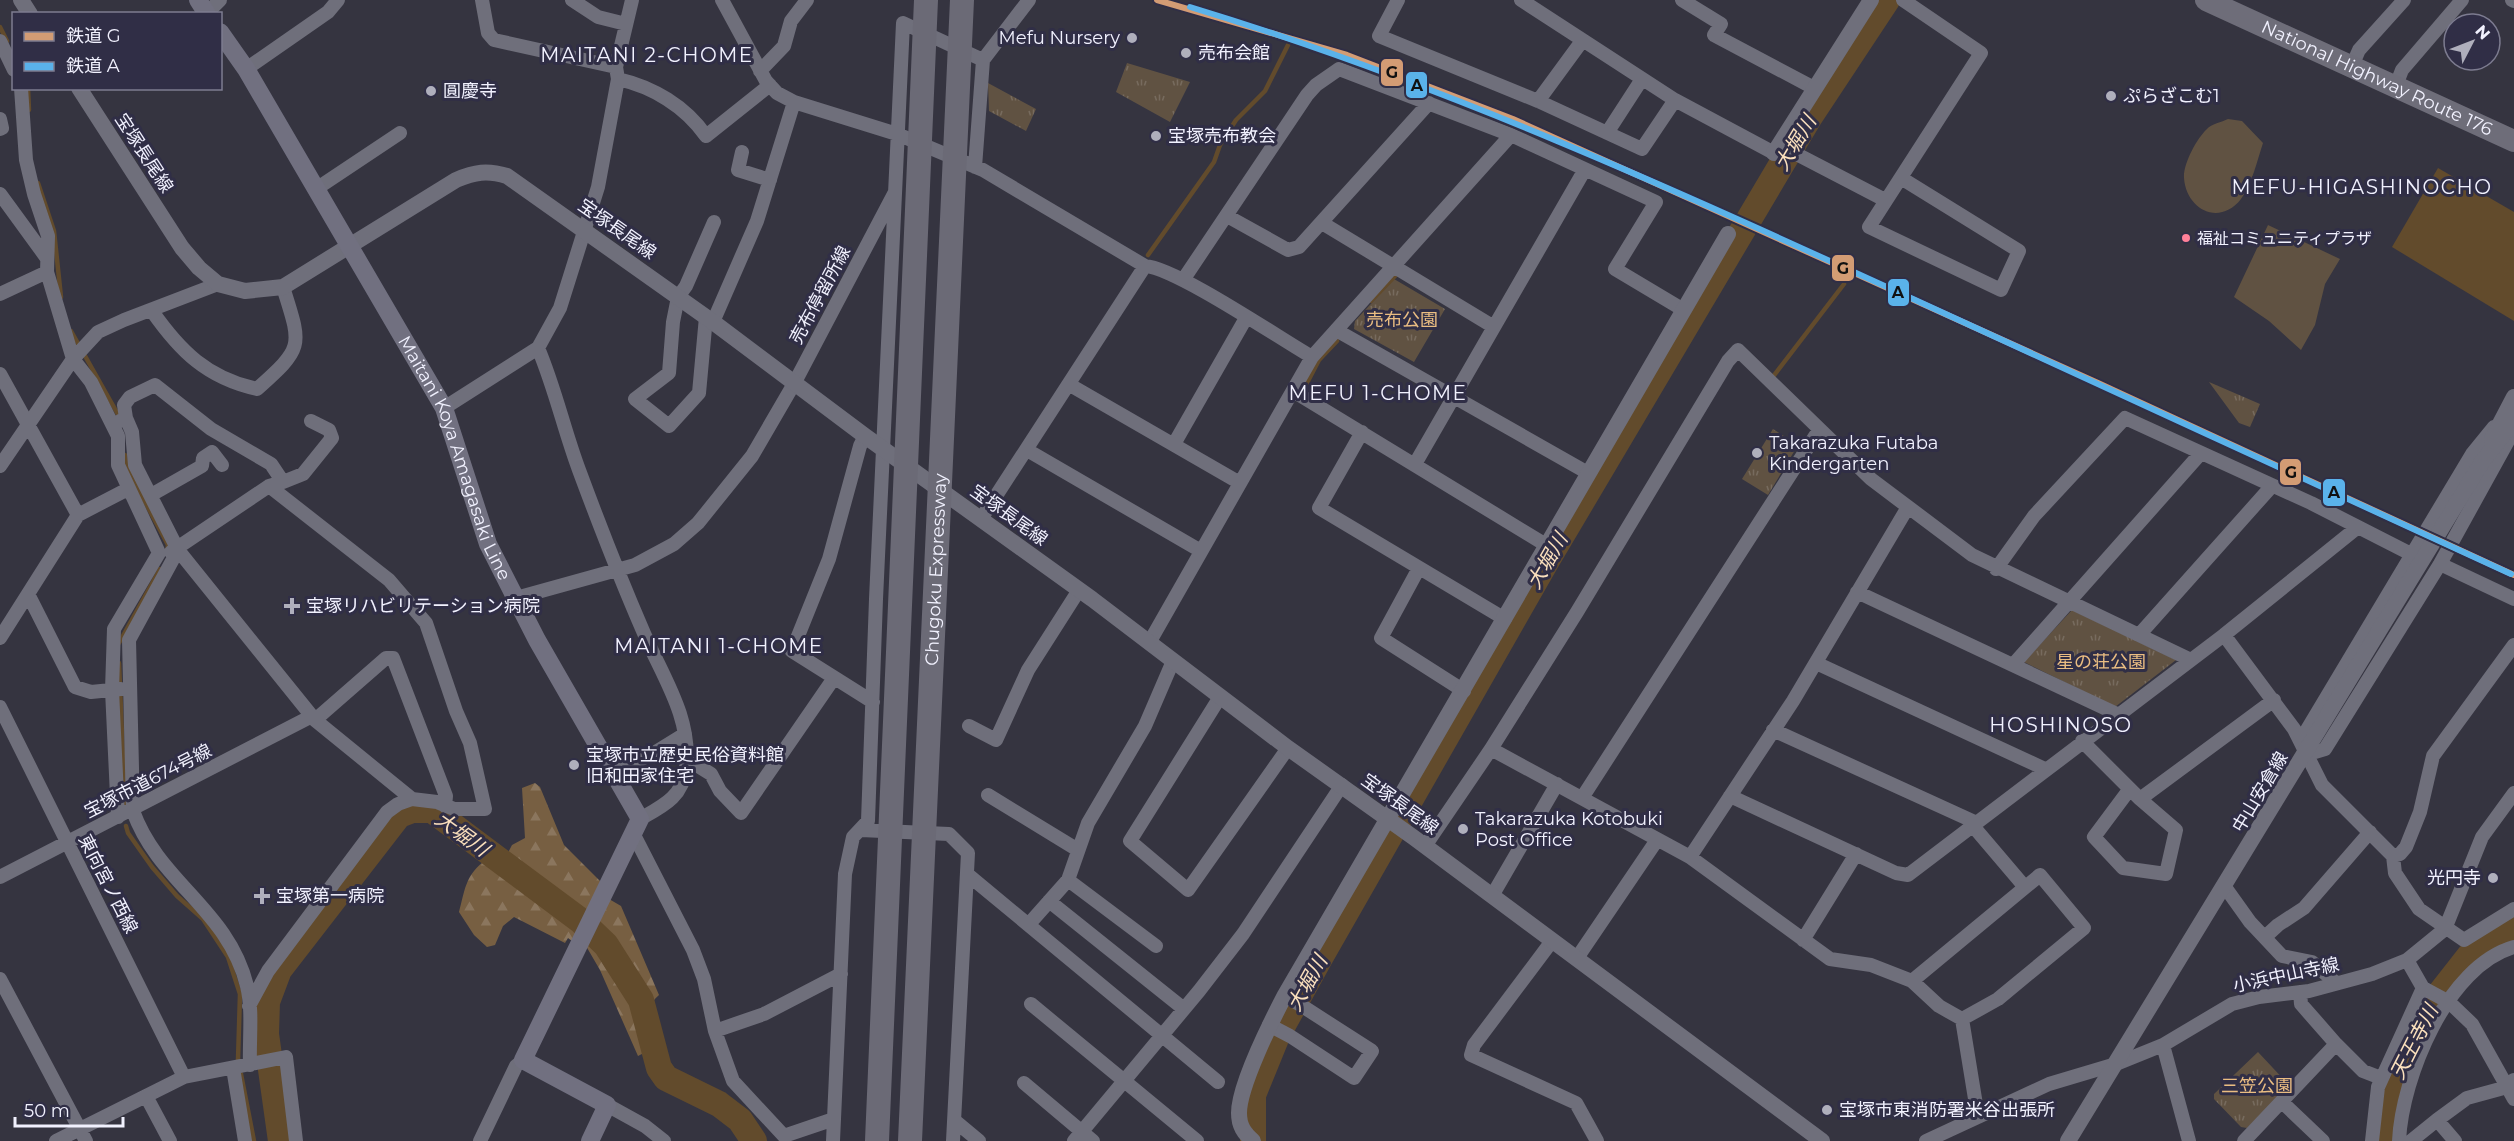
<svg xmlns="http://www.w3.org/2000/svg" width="2514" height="1141" viewBox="0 0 2514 1141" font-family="Montserrat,'Noto Sans JP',sans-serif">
<defs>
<pattern id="forest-firs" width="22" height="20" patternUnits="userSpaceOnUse" patternTransform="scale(1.5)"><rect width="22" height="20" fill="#775f42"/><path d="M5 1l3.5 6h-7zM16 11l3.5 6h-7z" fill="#8b765e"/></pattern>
<pattern id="park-tufts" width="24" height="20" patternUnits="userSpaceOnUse" patternTransform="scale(1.5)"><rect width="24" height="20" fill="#605242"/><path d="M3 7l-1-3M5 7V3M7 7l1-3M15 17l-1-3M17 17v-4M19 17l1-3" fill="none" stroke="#776b5e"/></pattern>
</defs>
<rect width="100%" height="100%" fill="#353440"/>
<!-- green -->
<path fill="#605242" d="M2228,119l14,2 21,22c-6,18 -11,41 -22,56 -22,28 -55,10 -57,-21 -1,-14 13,-40 23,-49 4,-5 15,-7 21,-10z
M2268,225l72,34 -15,25 -10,41 -14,25 -32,-29 -35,-24z"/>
<!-- forest -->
<path fill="url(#forest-firs)" d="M535,783l5,4 24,58 37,37 -29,59 -4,-3 -3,5 -51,-26 -11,9 -8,19 -8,2 -13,-12 -15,-23c6,-22 6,-35 24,-50l11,7 6,-1 12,-23 13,-7 -3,-50z
M609,899l12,7 38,89c-17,14 -4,30 4,48l-25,13 -38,-86 -14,-24z"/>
<!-- park -->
<path fill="url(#park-tufts)" d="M1127,63l63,19 -20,40 -54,-30z
M988,83l48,26 -10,22 -37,-20z
M1394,279l51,30 -31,53 -60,-33 1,-8z
M2209,382l51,22 -10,23 -11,-4z
M1773,429l25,16 -30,50 -26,-16z
M2072,610l104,50 -61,47 -91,-45z
M2258,1052l29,31 -1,8 -39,37 -6,-1 -27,-28v-5z"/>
<!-- water -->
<path fill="#624b2c" d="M2438,168l76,44v109l-122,-74z"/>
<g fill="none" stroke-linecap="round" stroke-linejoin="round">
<!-- stream -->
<path stroke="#624b2c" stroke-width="4.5" d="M0,27l7,14
M28,88l1,22
M38,183l16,48 7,66
M1148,255l66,-93 6,-17 16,-25 29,-29 23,-46
M1371,301l25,-26
M71,331l49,87
M1772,378l72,-94
M1307,383l12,-23 18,-19
M125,455l2,13 41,77 -1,6
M119,643l41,-74
M119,663l6,143
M126,826l2,7 24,34 25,29 26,23 25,38 12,37 -2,66
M241,1074l13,67"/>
<!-- river -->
<path stroke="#624b2c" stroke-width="26" d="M281,1141l-15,-107 1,-32 12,-32 120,-155 13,-5h20l149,111 25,24 35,55 18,68 7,10 53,26 21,16 14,21
M1253,1141v-46l24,-59 43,-78 226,-396 263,-444 78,-118
M2383,1141l7,-50 40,-85 40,-51 33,-19 11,-9"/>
<!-- minor -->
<path stroke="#6f6f7b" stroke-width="14" d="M482,0l6,33 6,7 122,27
M572,0l26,17 28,7
M722,0l44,81 11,12 17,9 103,32 86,36 162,96c31,2 134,72 167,91
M1398,0l-19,36 159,65 104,48 33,-49
M1521,0l154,100 99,53
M1682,0l39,24 -7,11 100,53
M2512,0l2,1
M207,13l13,-13
M0,41l14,29
M2351,68l8,-18 45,-50
M246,69l82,-57 10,-12
M760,71l24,-25 7,-25 16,-21
M618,79c35,8 67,27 88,57l64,-51
M21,88l5,72 8,34 14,42 -1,36
M2395,88l7,-18 60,-70
M1538,101l44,-60
M0,119l2,9 -2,1
M1607,133l35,-54
M1779,145l106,55
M742,152l-4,18 32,10
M975,167l8,-107 46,-60
M1901,178l118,73 -18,39 -132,-63 112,-174 -78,-53
M316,189l84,-56
M0,194l46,63
M1227,216l61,34 11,-3 130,-144
M1322,223l172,104
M1183,280l124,-185 9,-10 23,-16 172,66 145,67 -41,67 67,40
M0,294l47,-22 26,87 18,23 27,54v29l41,88 -45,76 -2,61 6,127
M152,311c28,40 55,67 105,78 47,-42 45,-42 26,-102
M706,317l-7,76 -30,33 -34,-27 34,-26 4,-51 5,-25 8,-11 28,-64
M713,322l44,-101 37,-119
M1336,330l252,143
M538,348c17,40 26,82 41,122 20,54 41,108 64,161 19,45 49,86 43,137 -3,29 -23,38 -46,51
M0,374l78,141
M1070,385l170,98
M1293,391l253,154
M444,408l94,-60 22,-40 38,-121 20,-108 -2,-12 16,-67
M126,418l6,14 3,33 43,85 137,170 97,79 25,3 17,7h31l-15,-66 -14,-32 -30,-88 -37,-43 -120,-94
M120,421l6,-3 -2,-13 6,-8 25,-12 56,44 60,35 12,18 20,-8 29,-36 -3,-8 -18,-9
M1362,432l-43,76 186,111
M865,436l-5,10 -31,113 -37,92 81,51
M1174,444l72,-126
M1027,450l174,101
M1415,464l169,-293
M0,466l73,-107 25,-27 26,-12 94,-36
M151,495l51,-29 1,-8 9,-6 10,13
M981,519l164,-253
M178,550l-49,90 4,171c26,72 95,98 114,175 6,24 2,54 3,79
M171,552l98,-66 7,-2
M2440,564l74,35
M1419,568l-38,70 83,53
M1996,569l38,-53 91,-98 186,85 100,51
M1857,592l260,122
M28,594l47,93 16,5 30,-3
M516,598l119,-33 39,-21 24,-21 54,-67 43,-74 100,-190
M2139,635l132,-148
M2224,635l70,94 28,56 71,71 2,17 24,36 45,31 50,-31
M0,638l78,-123 50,-26
M1149,643l163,-286 199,-222
M1816,663l229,106
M2013,665l188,-212
M1220,697l-90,144 58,49 100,-142
M0,707l184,370
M315,720l71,-62h7l53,138 -1,10
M969,726l27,14 32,-70 51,-80
M1773,730l204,93
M2082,741l58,58 134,-99
M1491,749l199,108 140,102 41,6 41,16 27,25 23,13 16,98
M2305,750v-17l167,-279 22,-27
M2305,755l20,-6 115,-185 74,-134
M687,759l24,15 9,17 21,22 93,-135
M613,771l38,-16 34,-21
M2129,790l-35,47 29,31 43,6 10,-44 -36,-31
M988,795l90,55
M1730,796l166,77 12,2 316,-240 134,-108
M1582,798l237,-368
M1973,826l51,60
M861,830l88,4 19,19 -15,288
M633,833l60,117 11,29 11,52 49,-17 77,-40
M1425,846l66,-97 86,-137 151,-251 10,-11 133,129 101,76 217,104
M2393,856l7,-2 6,-7 14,-35 13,-56 81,-111
M1690,857l103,-156 115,-194
M967,874l251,208
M0,877l312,-161
M1068,880l88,66
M2225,887l25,35 32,34 30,6 24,21
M1492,896l65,-112
M1049,901l135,108
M1029,924l39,-44 20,-57 57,-97 28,-65
M2265,937l13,-12 26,-17 66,-76
M1803,940l53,-86
M1552,941l-78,104 -3,10 105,48 21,38
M1577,958l80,-118
M2407,960l16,28 26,14 23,22 42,75
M0,979l86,162
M1912,981l128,-106 44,53 -86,71 -36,20
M2300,992l1,12 35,40 27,27 18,7
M1031,1004l166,137
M249,1006l19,-35 119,-159 11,-8 14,-5
M1269,1025l21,11 64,42 18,-27 -87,-56
M715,1031l18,50 51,55 50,-17
M2163,1045l26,96
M233,1068l12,73
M1024,1083l69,58
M146,1096l24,45
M2282,1102l41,39
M607,1105l38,21 19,15
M2437,1120l30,-22 33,-9 14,-9
M955,1121l24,20
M56,1141l128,-64 102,-20 10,84
M480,1141l36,-75 7,-6
M833,1141l12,-267 8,-37 15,-16 8,-222 27,-576 80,37
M1074,1141l125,-150 44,-57 99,-149
M1926,1141l123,-57 67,-20 47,-19 69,-41 27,-7 50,-6 63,-17 35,-14 38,-31 37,-92 32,-44
M2244,1141l92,-97
M2372,1141l6,-54 45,-99
M2399,1141c3,-64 48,-175 115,-194
M2411,1141l26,-21 18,21"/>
<!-- tertiary -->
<path stroke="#6f6f7b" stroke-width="16" d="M21,0l9,14
M79,88l103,160 17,20 19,16 27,7 38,-4 173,-107c19,-8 31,-10 51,-4l206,146 152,114 227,163 196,149 125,89 409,304
M1774,153l97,-153
M2492,439l22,-42
M1253,1141c-9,-8 -14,-15 -14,-28 0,-27 33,-93 46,-118l443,-761
M2068,1141l414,-679 32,-41"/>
<!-- secondary -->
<g stroke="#717080" stroke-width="18">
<path d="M198,0l9,14"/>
<path id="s1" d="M220,32l26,37 198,339 44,136 49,96 103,179 -117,241 84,45 -17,36"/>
</g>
<!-- trunk -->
<path stroke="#6e6d79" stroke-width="22" id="s2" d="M2206,0l308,141"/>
<!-- motorway -->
<g stroke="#6b6a76" stroke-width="24">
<path d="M877,1141l49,-1141"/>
<path id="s3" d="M910,1141l52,-1141"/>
</g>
<defs>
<path id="rail-1" d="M1157,0l190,55 166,64 585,264 416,192"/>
<path id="rail-2" d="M1190,7c251,76 485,183 723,292 199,92 399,183 598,275"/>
</defs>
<!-- rail-1 casing -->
<use href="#rail-1" stroke="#302e46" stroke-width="10"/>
<!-- rail-2 casing -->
<use href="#rail-2" stroke="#302e46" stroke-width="10"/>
<!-- rail-1 -->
<use href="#rail-1" stroke="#d39c74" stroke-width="6"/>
<!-- rail-2 -->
<use href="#rail-2" stroke="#5ab2ea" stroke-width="6"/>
</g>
<!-- markers -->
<g fill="#afafbc" stroke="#302e46" stroke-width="2">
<circle cx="1132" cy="38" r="6"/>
<circle cx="1186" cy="53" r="6"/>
<circle cx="431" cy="91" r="6"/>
<circle cx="2111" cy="96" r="6"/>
<circle cx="1156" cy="136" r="6"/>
<circle cx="1757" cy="453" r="6"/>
<path d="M289 597h6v6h6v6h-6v6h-6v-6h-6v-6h6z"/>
<circle cx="574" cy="765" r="6"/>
<circle cx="1463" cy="829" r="6"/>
<circle cx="2493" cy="878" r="6"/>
<path d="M259 887h6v6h6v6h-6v6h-6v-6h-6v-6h6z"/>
<circle cx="1827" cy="1110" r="6"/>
</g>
<circle fill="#ff8098" stroke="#302e46" stroke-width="2" cx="2186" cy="238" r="5"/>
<g text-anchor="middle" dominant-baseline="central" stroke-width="6" stroke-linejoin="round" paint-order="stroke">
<!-- bus labels -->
<g font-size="16" fill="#f1f1fe" stroke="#302e46" text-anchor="start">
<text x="2197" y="238">福祉コミュニティプラザ</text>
</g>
<!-- poi labels -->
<g font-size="18" fill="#f1f1fe" stroke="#302e46" text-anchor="start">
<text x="1120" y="38" text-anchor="end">Mefu Nursery</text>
<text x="1198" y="53">売布会館</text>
<text x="443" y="91">圓慶寺</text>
<text x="2123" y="96">ぷらざこむ1</text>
<text x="1168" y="136">宝塚売布教会</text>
<text x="1769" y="443">Takarazuka Futaba<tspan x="1769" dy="21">Kindergarten</tspan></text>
<text x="306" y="606">宝塚リハビリテーション病院</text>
<text x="586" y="755">宝塚市立歴史民俗資料館<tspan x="586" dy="21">旧和田家住宅</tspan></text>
<text x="1475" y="819">Takarazuka Kotobuki<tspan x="1475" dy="21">Post Office</tspan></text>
<text x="2481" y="878" text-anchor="end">光円寺</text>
<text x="276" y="896">宝塚第一病院</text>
<text x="1839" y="1110">宝塚市東消防署米谷出張所</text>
</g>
<!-- street labels -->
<g font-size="18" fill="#f1f1fe" stroke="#302e46">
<text stroke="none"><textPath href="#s2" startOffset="188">National Highway Route 176</textPath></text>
<text transform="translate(144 153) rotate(57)">宝塚長尾線</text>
<text transform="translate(617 229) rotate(35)">宝塚長尾線</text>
<text transform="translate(820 295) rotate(-62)">売布停留所線</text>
<text stroke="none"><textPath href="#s1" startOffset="488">Maitani Koya Amagasaki Line</textPath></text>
<text transform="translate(1009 515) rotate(36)">宝塚長尾線</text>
<text stroke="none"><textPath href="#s3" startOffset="572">Chugoku Expressway</textPath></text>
<text transform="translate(148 781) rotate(-27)">宝塚市道674号線</text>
<text transform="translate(2260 792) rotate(-59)">中山安倉線</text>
<text transform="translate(1400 804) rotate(36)">宝塚長尾線</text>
<text transform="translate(108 884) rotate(63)">東向宮ノ西線</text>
<text transform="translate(2286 975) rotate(-12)">小浜中山寺線</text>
</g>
<!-- park labels -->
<g font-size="18" fill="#eabd82" stroke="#302e46">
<text x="1402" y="320">売布公園</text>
<text x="2101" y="662">星の荘公園</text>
<text x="2257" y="1086">三笠公園</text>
</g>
<!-- neighbourhood labels -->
<g font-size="20" letter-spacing="1.5" fill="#f1f1fe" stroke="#302e46">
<text x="647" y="55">MAITANI 2-CHOME</text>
<text x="2362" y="187">MEFU-HIGASHINOCHO</text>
<text x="1378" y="393">MEFU 1-CHOME</text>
<text x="719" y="646">MAITANI 1-CHOME</text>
<text x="2061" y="725">HOSHINOSO</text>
</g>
<!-- water labels -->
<g font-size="20" font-style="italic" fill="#fbe0bd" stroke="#302e46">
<text transform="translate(1795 143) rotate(-59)">大堀川</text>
<text transform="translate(1547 561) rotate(-60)">大堀川</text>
<text transform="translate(462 834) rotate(36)">大堀川</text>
<text transform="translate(1307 983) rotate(-61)">大堀川</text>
<text transform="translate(2414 1042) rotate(-63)">天王寺川</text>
</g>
</g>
<g stroke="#302e46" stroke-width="2">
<rect x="1380" y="58" width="24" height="29" rx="6" fill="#d39c74"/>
<rect x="1405" y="71" width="23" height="28" rx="6" fill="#5ab2ea"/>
<rect x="1831" y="254" width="24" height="28" rx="6" fill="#d39c74"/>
<rect x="1887" y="278" width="23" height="29" rx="6" fill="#5ab2ea"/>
<rect x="2279" y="458" width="23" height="28" rx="6" fill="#d39c74"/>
<rect x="2322" y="478" width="24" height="29" rx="6" fill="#5ab2ea"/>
</g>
<g font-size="16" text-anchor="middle" font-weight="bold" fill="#111">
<text x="1392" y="78">G</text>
<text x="1417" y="91">A</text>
<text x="1843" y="274">G</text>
<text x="1898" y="298">A</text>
<text x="2291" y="478">G</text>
<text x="2334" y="498">A</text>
</g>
<!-- legend -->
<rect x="12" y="12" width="210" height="78" fill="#302e46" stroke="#7d7c90" stroke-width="1.5"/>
<rect x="24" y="32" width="30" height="9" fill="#d39c74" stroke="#7d7c90" stroke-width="1.5"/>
<text x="66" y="42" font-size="18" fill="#f1f1fe">鉄道 G</text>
<rect x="24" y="62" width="30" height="9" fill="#5ab2ea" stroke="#7d7c90" stroke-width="1.5"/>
<text x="66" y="72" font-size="18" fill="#f1f1fe">鉄道 A</text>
<!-- north arrow -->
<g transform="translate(2472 42) rotate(48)"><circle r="28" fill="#302e46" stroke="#7d7c90" stroke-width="1.5"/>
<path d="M0-4.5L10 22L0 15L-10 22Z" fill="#afafbc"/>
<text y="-9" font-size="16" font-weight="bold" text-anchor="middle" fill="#f1f1fe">N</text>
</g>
<!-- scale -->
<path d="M15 1117v9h108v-9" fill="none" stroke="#f1f1fe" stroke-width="3"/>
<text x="24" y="1117" font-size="18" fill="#f1f1fe" stroke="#302e46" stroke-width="4.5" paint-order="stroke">50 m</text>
</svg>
